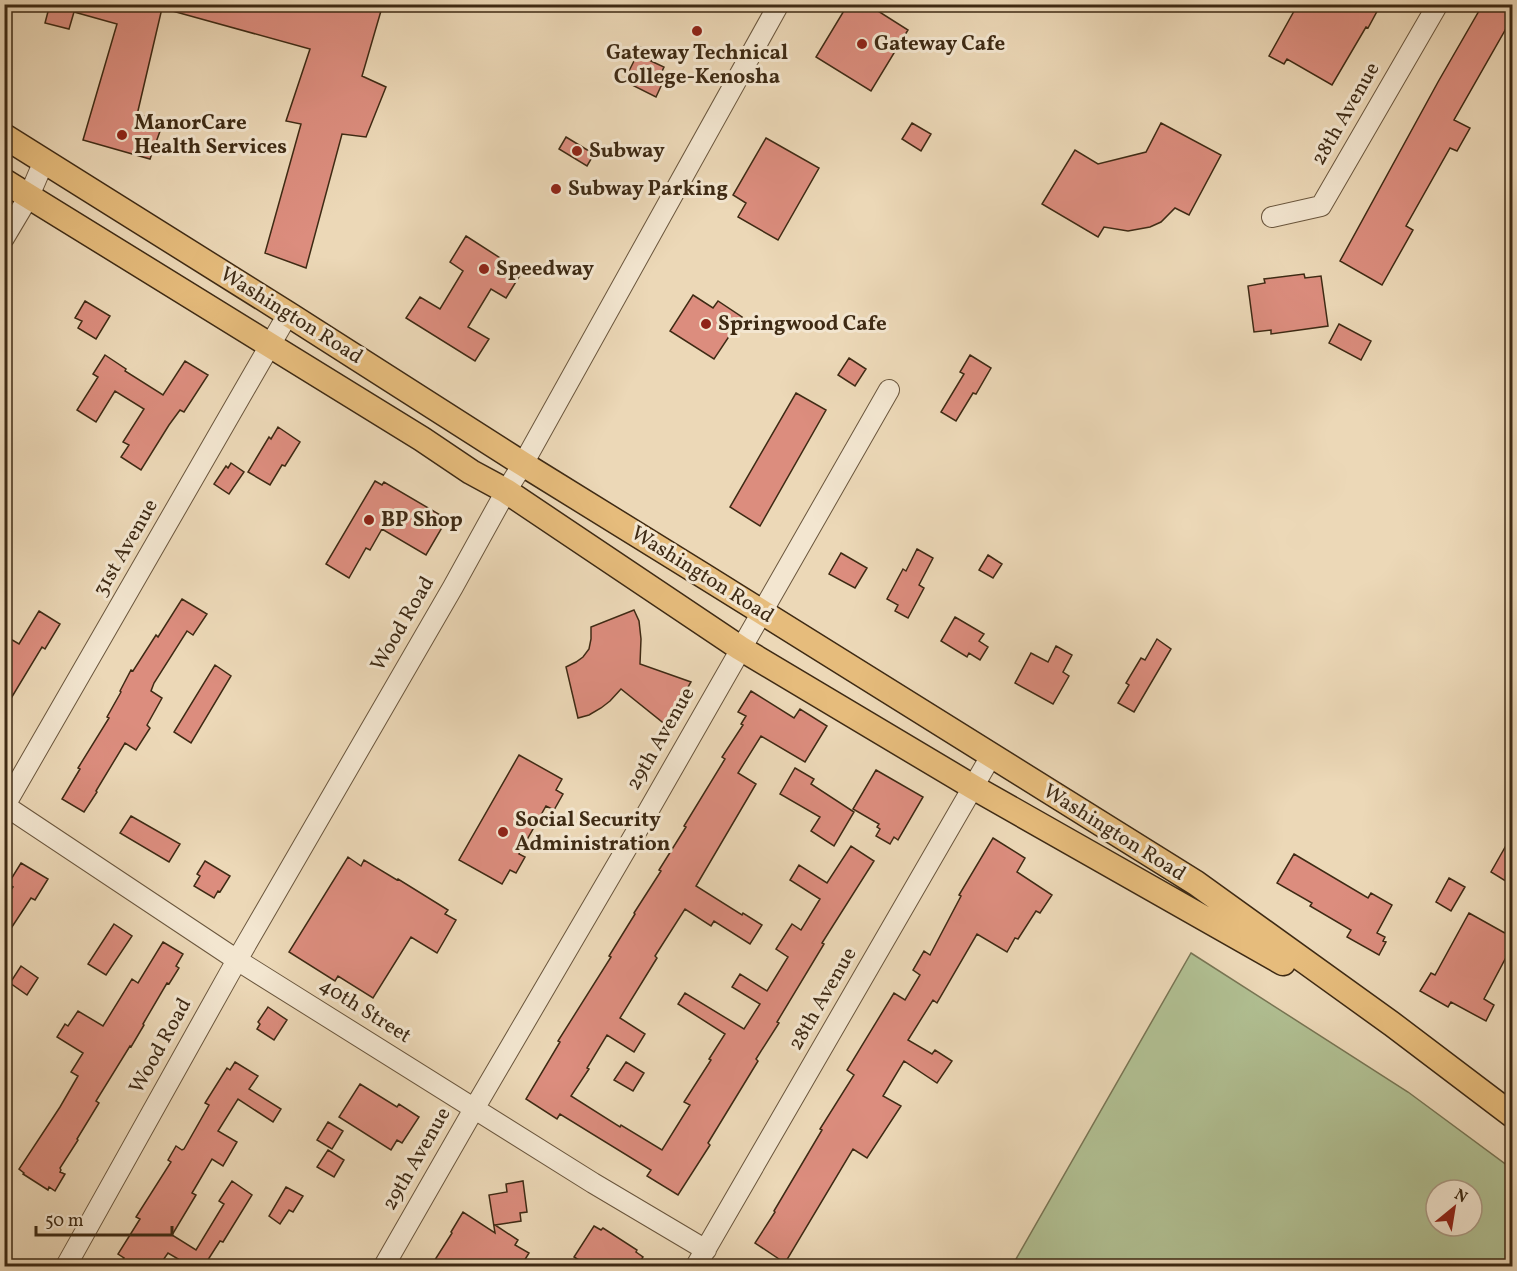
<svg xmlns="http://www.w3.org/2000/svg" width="1517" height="1271" viewBox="0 0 1517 1271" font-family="Vollkorn,serif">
<rect width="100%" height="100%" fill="#ecd8b7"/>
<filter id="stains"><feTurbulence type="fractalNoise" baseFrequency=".00333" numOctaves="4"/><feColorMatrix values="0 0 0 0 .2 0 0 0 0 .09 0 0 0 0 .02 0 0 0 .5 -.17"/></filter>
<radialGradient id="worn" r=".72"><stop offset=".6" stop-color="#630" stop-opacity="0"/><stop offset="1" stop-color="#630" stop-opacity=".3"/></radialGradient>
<!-- green -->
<path fill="#b1c093" stroke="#787554" stroke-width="1.5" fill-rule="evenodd" d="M1191,953l217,139 104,77v97h-500zM1436,1190h36v36h-36z"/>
<!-- building -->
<path fill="#dc8d7e" stroke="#3e2a14" stroke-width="1.5" d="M50,4h113l-26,111 27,5 -14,39 -67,-19 34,-116 -43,-12 -5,17 -24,-6z
M166,4h217l-21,72 24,11 -20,50 -24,-3 -36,134 -41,-15 36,-129 -15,-3 24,-72 -145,-40z
M848,4h19l41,26 -37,61 -55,-34z
M1298,4h83l-13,24 -2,-1 -34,58 -45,-26 -3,5 -15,-8z
M1483,4h20l9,6v8l-58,102 16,8 -13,23 -7,-3 -44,78 7,4 -31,55 -42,-24 98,-179z
M638,46l16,8 -3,7 13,6 -7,15 5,2 -6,13 -32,-16 10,-20 -2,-2z
M912,123l19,11 -10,17 -19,-12z
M1161,123l60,32 -32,60 -14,-7 -14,14 -11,5 -22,4 -24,-4 -6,10 -56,-33 33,-54 23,14 48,-12z
M566,137l28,17 -7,12 -28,-17z
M766,138l53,30 -41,72 -40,-23 8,-14 -13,-8z
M466,236l56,36 -16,26 -15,-9 -23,38 21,12 -14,22 -69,-43 14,-21 20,12 23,-38 -13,-9z
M1304,274l1,4 16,-2 7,50 -57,8v-4l-17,2 -6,-46 17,-3 -1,-4z
M693,295l20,13 5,-7 24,16 -28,42 -44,-28z
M85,301l25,15 -14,23 -18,-11 4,-7 -7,-3z
M1339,324l32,17 -10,19 -32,-17z
M105,355l21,14 -1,2 38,24 22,-34 23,14 -24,37 -4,-2 -11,15 -28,45 -20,-13 8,-12 -6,-3 21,-33 -29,-18 -19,31 -19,-12 21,-33 -5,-3z
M970,355l21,13 -15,26 -3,-1 -17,28 -15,-9 23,-38 -4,-2z
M849,358l17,11 -11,17 -17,-11z
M796,393l30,17 -66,116 -30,-19z
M278,427l22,15 -15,24 -3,-1 -12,20 -22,-13 21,-35 2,2z
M231,463l13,9 -15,22 -15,-10 12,-18 2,2z
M375,481l7,4 2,-3 63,37 -21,36 -44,-26 -12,21 -4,-2 -17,30 -23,-14z
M917,549l16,9 -14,27 5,3 -16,30 -13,-7 3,-6 -11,-6 16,-30 3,2z
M841,553l26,15 -12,20 -26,-14z
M988,555l14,9 -9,14 -14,-8z
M182,599l25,15 -14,21 -6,-4 -33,52 -3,8 11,7 -15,27 3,3 -14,22 -11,-7 -29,48 1,1 -13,20 -22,-13 18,-30 -2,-1 31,-50 -2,-1 14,-25 -1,-1 11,-21 2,1 23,-36 2,2z
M634,610l5,11 2,18 -1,25 51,18 -25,43 -45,-36 -11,12 -9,7 -12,7 -11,3 -12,-51 10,-5 7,-5 6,-8 2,-10v-12z
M39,611l21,13 -15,25 -3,-2 -38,63v-75l15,9z
M955,617l29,17 -5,7 9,6 -8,13 -11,-7 -2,4 -26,-16z
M1157,639l14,10 -37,63 -16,-9 11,-18 -3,-2 15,-25 4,2z
M1056,646l16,9 -9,17 6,4 -16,28 -38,-21 16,-30 17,9z
M215,665l16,11 -40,67 -17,-11z
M751,691l43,27 6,-9 27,17 -22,36 -44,-26 -23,37 18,11 -60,102 46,29 1,-2 19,12 -12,19 -36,-23 -3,5 -26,-17 -30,47 2,2 -37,60 25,16 -11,18 -27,-17 -20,33 2,1 -18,27 49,31 1,-2 41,25 28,-45 -6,-3 27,-42 -2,-1 16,-25 -47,-30 7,-11 59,36 16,-25 -28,-17 8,-13 27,17 21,-34 -12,-8 16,-25 9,6 19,-31 -30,-19 9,-15 28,18 24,-37 23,15 -52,82 2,1 -47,78 2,1 -23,36 2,2 -50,82 2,2 -32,50 -31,-19 4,-6 -91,-56 -3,5 -31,-20 34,-57 -2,-1 53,-84 -2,-1 26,-42 -1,-1 27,-42 -2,-1 27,-43 -2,-1 41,-67 -3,-2 21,-32 -2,-1 5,-8 -8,-4z
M519,755l43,24 -6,11 7,4 -9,16 -8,-4 -27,48 6,3 -9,16 -6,-3 -8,14 -43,-24z
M795,768l19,11 -3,5 43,28 -20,34 -23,-15 9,-14 -40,-23z
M876,770l47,27 -25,43 -4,-3 -4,7 -14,-8 4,-7 -3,-2 2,-3 -26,-15z
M131,816l49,28 -11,18 -49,-29z
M1512,835v50l-21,-13z
M993,838l32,20 -8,14 35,23 -12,18 -4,-2 -18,28 -3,-1 -8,14 -30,-18 -40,69 -4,-3 -25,40 24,14 3,-4 17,11 -15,22 -33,-22 -21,35 18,10 -34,52 -14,-9 -68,114 -30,-20 20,-31 -1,-1 48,-81 -2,-1 34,-54 -7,-5 47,-77 11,7 15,-25 -7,-5 11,-19 6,4 31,-59 -2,-1z
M1294,854l74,44 3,-5 21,12 -15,28 8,4 -2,4 3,1 -7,13 -32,-18 4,-7 -41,-24 2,-3 -35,-20z
M348,857l13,9 3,-6 33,20 1,-1 50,31 -3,4 11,6 -19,33 -26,-16 -38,61 -35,-22 -3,5 -46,-29z
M205,861l25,15 -10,16 -2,-1 -4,7 -20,-12 6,-10 -3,-2z
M21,863l27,16 -13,21 -4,-2 -27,41v-40l9,-12 -5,-3z
M1449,878l16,9 -14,24 -15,-9z
M1469,913l43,24v9l-28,53 10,6 -8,16 -35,-19 -3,5 -28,-16 11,-18 4,2z
M114,924l18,12 -26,39 -18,-11z
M163,942l20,12 -7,12 3,2 -10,16 -2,-1 -24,41 1,1 -13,22 -1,-1 -34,55 3,2 -22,36 1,1 -18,28 1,2 -1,2 5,2 -10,17 -6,-4 -1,3 -25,-16 1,-1 -5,-4 41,-62 18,-31 -7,-4 12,-19 -26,-16 8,-13 3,2 10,-15 25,15 29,-47 6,4z
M21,966l17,12 -11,17 -17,-12z
M268,1007l19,13 -13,20 -17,-11 3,-5 -2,-2z
M235,1062l23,14 -9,13 32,20 -8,13 -35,-23 -20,32 19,11 -14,24 -11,-7 -20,34 4,2 -24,40 24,15 28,-46 -5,-3 13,-20 20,14 -29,47 -3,-1 -16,25h-14l-22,-13 -9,13h-41l6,-8 -6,-4 22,-35 -4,-2 35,-55 -3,-2 8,-14 6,4 2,-1 25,-44 -4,-2 22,-35 3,2z
M626,1062l18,11 -11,18 -19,-11z
M360,1084l37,23 2,-3 20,13 -17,26 -5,-3 -6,10 -52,-33z
M328,1122l15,9 -11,18 -15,-9z
M328,1150l16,10 -10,17 -17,-10z
M523,1181l4,31 -7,1 1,8 -26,4 23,15 -3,5 14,8 -8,13h-90l21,-33 -1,-1 12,-20 32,21 -6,-38 18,-3 -1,-8z
M286,1187l17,9 -10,16 -4,-2 -9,14 -11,-8z
M594,1226l7,4 2,-2 34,22 -1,2 7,5 -6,9h-48l-15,-9z"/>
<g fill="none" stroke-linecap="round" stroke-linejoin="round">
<defs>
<path id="minor" d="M1272,217l49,-11 117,-202
M4,238l25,-42 15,-35
M4,805l233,155 356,223 113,67
M4,807l284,-493
M66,1266l171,-306 216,-373 53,-96 17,-27 256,-460
M384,1266l90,-157 168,-287 247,-432
M696,1266l295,-510"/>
<path id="major" d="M4,136l284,178 235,150 181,112 492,307 196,141 120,91
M4,181l418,258 49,33 35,19 234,157 233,139 310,176"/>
</defs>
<!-- minor casing -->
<use href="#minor" stroke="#6a563d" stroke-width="22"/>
<!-- major casing -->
<use href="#major" stroke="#3e2a14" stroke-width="27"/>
<!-- minor -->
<use href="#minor" stroke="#f3e6d0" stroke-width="20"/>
<!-- major -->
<use href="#major" stroke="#e6bc7c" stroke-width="24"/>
</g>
<!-- markers -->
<g fill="#8f2418" stroke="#f3e6d0" stroke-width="2">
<circle cx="697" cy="31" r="6"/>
<circle cx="862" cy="44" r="6"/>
<circle cx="122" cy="135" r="6"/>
<circle cx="577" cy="151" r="6"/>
<circle cx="556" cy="189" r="6"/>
<circle cx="484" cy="269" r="6"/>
<circle cx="706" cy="324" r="6"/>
<circle cx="369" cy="520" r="6"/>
<circle cx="503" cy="832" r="6"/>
</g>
<g text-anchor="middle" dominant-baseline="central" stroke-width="6" stroke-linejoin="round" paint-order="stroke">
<!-- poi labels -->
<g font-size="21" font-weight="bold" fill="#3e2a14" stroke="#f3e6d0" text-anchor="start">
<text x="874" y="44">Gateway Cafe</text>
<text x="697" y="53" text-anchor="middle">Gateway Technical<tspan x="697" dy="24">College-Kenosha</tspan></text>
<text x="134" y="123">ManorCare<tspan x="134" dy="24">Health Services</tspan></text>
<text x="589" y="151">Subway</text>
<text x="568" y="189">Subway Parking</text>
<text x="496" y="269">Speedway</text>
<text x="718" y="324">Springwood Cafe</text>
<text x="381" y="520">BP Shop</text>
<text x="515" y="820">Social Security<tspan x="515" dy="24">Administration</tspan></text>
</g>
<!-- street labels -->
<g font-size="21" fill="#3e2a14" stroke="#f3e6d0">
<text transform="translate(1346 114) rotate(-60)">28th Avenue</text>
<text transform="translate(291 316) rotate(32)">Washington Road</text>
<text transform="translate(126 548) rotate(-60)">31st Avenue</text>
<text transform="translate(702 575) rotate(32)">Washington Road</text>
<text transform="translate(403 624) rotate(-60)">Wood Road</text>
<text transform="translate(661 739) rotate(-60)">29th Avenue</text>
<text transform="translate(1114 833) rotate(32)">Washington Road</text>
<text transform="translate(823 999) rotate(-60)">28th Avenue</text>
<text transform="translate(365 1011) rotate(32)">40th Street</text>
<text transform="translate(161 1046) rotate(-61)">Wood Road</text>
<text transform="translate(417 1159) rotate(-60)">29th Avenue</text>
</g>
</g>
<!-- margin -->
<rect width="1517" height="1271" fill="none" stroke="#ecd8b7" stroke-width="24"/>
<rect x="6" y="6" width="1505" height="1259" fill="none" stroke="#3e2a14" stroke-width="3"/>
<rect x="12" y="12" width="1493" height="1247" fill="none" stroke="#3e2a14" stroke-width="1.5"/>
<!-- north arrow -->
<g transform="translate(1454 1208) rotate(30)"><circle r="28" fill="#f3e6d0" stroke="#ab9b85" stroke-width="1.5"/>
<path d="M0-4.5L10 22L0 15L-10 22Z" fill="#8f2418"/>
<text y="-9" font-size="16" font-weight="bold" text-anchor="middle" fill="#3e2a14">N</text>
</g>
<!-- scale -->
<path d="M36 1226v9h136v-9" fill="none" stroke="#3e2a14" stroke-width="3"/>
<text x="45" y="1226" font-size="18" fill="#3e2a14" stroke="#f3e6d0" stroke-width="4.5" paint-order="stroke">50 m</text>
<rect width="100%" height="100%" filter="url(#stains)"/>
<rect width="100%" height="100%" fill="url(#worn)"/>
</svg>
